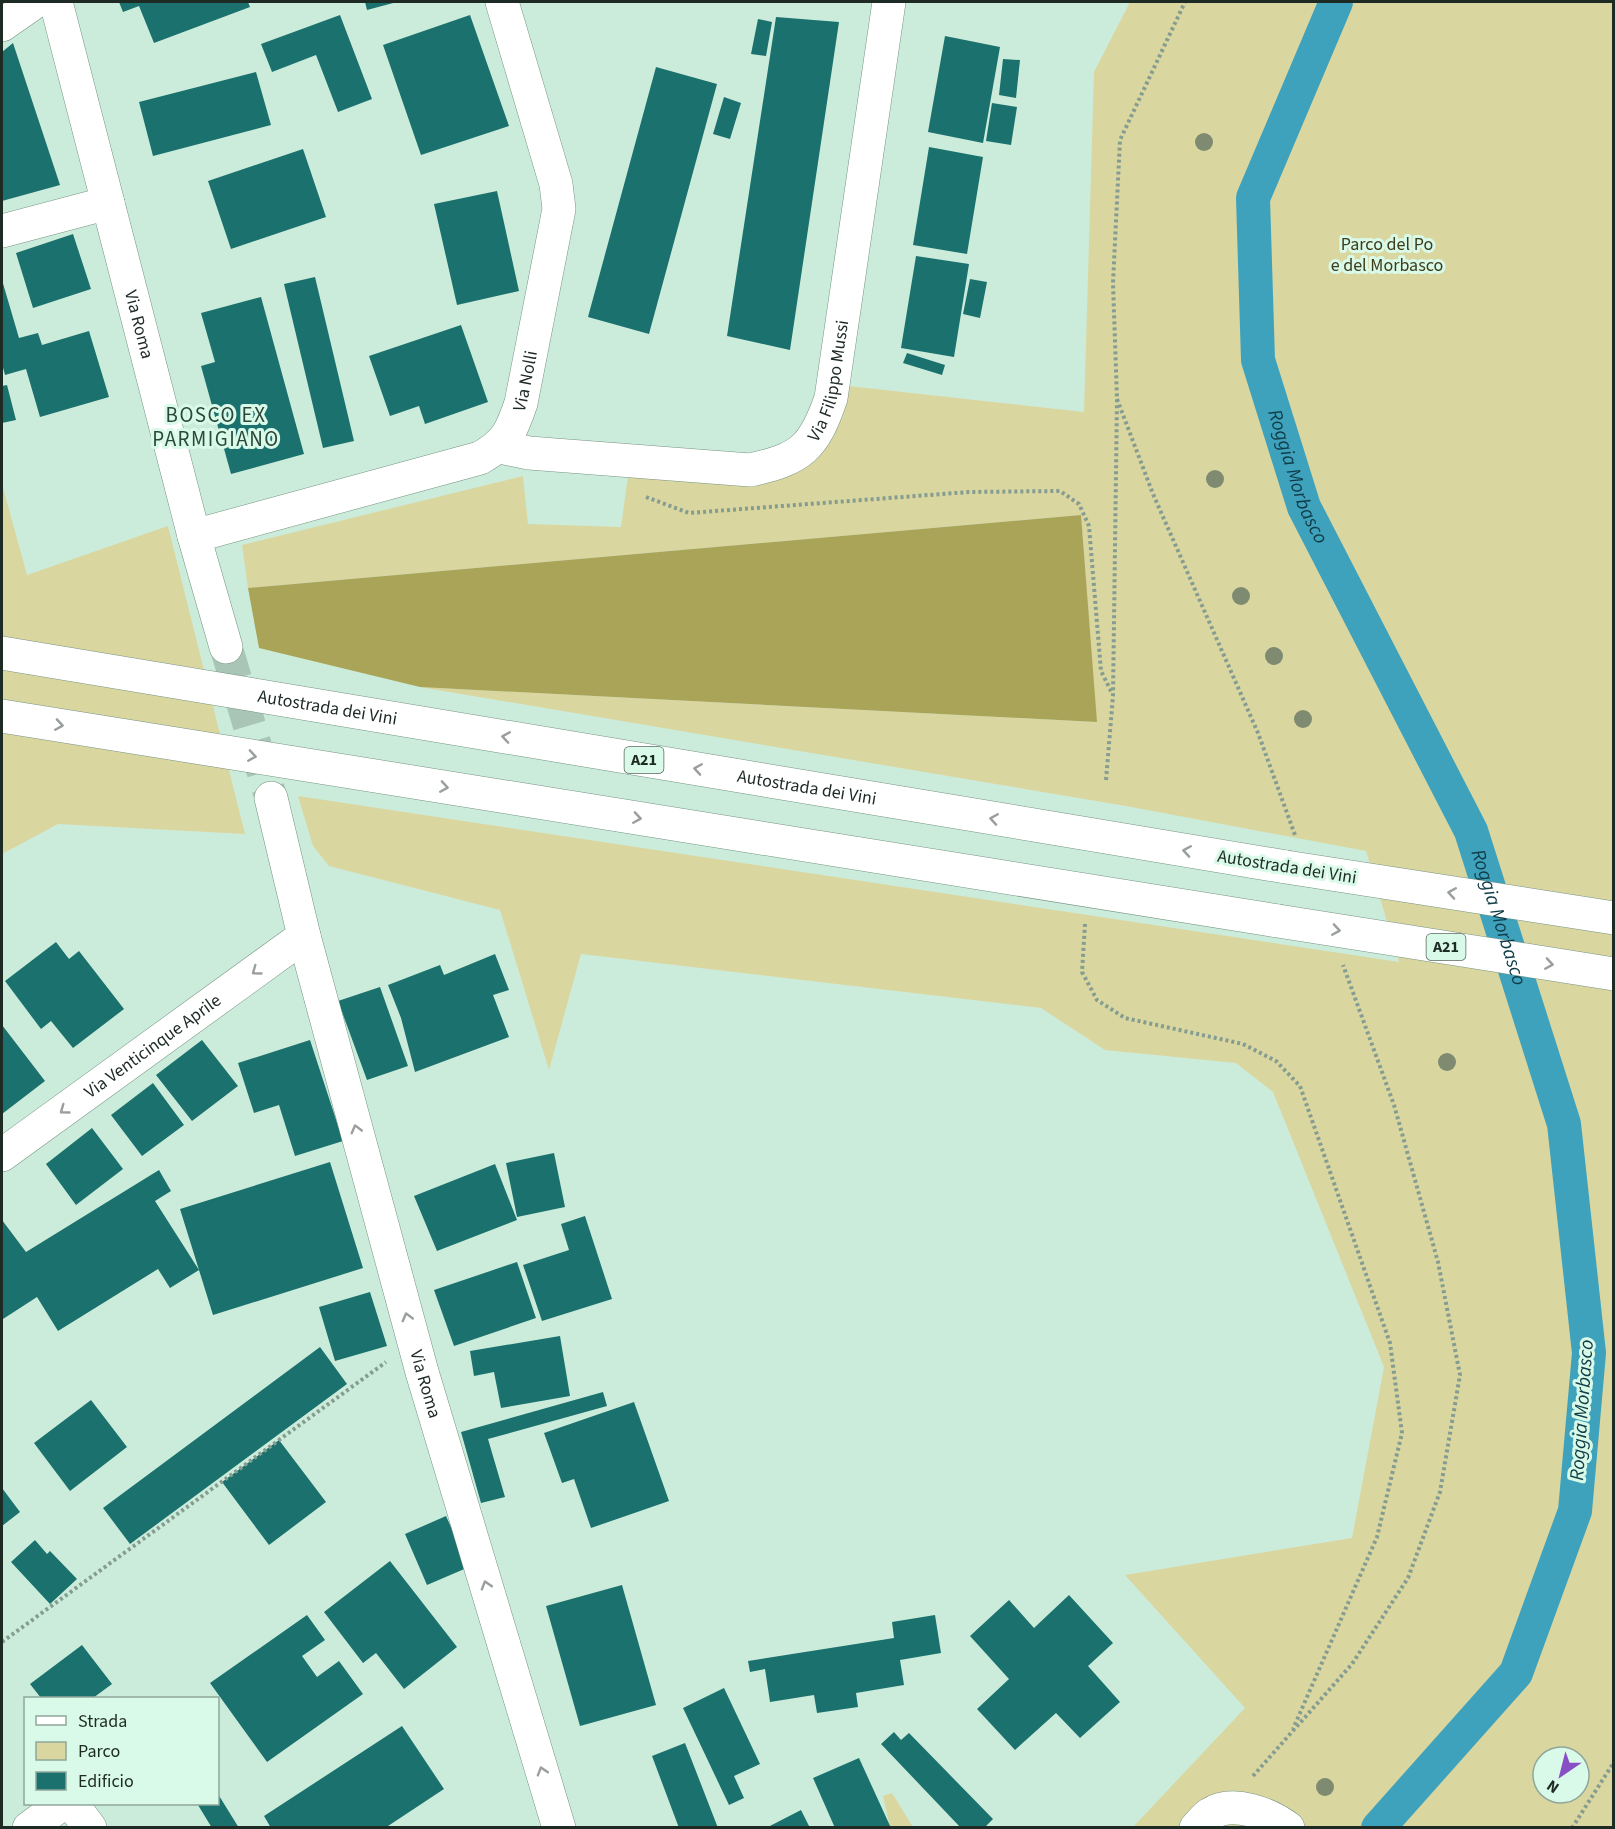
<svg xmlns="http://www.w3.org/2000/svg" width="1615" height="1829" viewBox="0 0 1615 1829" font-family="'Source Sans 3',sans-serif">
<rect width="100%" height="100%" fill="#ccecdb"/>
<!-- green -->
<path fill="#dad6a0" fill-rule="evenodd" d="M1130,2h483v1825h-480l112,-119 -120,-133 227,-37 32,-171 -111,-275 -37,-29 -131,-13 -64,-42 -460,-54 -32,116 -49,-160 -171,-44 -16,-20 -15,-50 1101,166 -33,-111 -240,-45 -706,-119 676,35 -15,-207 -833,73 -6,-43 281,-69 5,48 93,3 7,-51 134,9 52,-26 29,-42 5,-31 236,26 10,-340zM1543,1757h36v36h-36z
M2,484l25,91 141,-49 77,308 -187,-10 -56,30z
M892,1793l21,34h-23l-7,-31z"/>
<!-- forest -->
<path fill="#aaa458" d="M1081,515l16,207 -677,-35 -161,-39 -11,-60z"/>
<g fill="none" stroke-linecap="round" stroke-linejoin="round">
<!-- canal -->
<path stroke="#3fa2bc" stroke-width="34" id="s1" d="M1336,2l-83,196 5,162 46,147 167,324 93,293 25,229 -14,158 -59,162 -138,155"/>
</g>
<!-- building -->
<path fill="#1b716d" d="M119,2h129l2,5 -96,36 -15,-37 -16,6z
M365,2h32l-30,8z
M340,15l32,84 -34,13 -22,-57 -44,17 -11,-28z
M470,15l39,111 -88,29 -38,-110z
M776,17l63,5 -49,328 -63,-14z
M758,19l14,3 -6,34 -15,-2z
M945,36l55,11 -17,96 -55,-11z
M13,43l47,142 -58,16v-149z
M1003,59l17,1 -4,38 -17,-3z
M656,67l61,17 -68,250 -61,-17z
M256,72l15,53 -118,31 -14,-54z
M724,97l17,6 -11,36 -17,-5z
M992,103l25,4 -6,38 -25,-4z
M929,147l54,10 -16,97 -54,-9z
M303,149l23,68 -95,32 -23,-68z
M497,191l22,100 -62,14 -23,-101z
M73,234l18,55 -58,19 -17,-55z
M916,256l53,8 -15,93 -53,-9z
M315,277l39,164 -31,7 -39,-164z
M970,279l17,3 -7,36 -17,-4z
M2,280l17,58 19,-5 4,12 47,-14 20,66 -69,20 -14,-48 -21,6 -3,-11z
M261,297l43,157 -73,20 -30,-108 14,-4 -14,-49z
M461,325l27,77 -63,22 -6,-18 -29,10 -21,-60z
M907,353l38,12 -3,10 -39,-12z
M7,385l9,35 -14,3v-37z
M56,942l13,17 10,-8 45,58 -51,39 -22,-27 -10,8 -36,-48z
M495,954l14,36 -16,5 16,42 -94,35 -14,-54 -13,-33 52,-20 4,10z
M380,987l28,79 -41,14 -29,-79z
M2,1025l43,56 -43,33z
M202,1040l36,46 -46,35 -36,-46z
M310,1040l33,101 -48,15 -16,-51 -25,8 -16,-50z
M153,1083l31,42 -42,31 -31,-41z
M92,1128l31,41 -47,36 -30,-41z
M554,1153l11,54 -48,10 -11,-54z
M330,1162l33,106 -150,47 -33,-106z
M495,1164l22,56 -80,31 -23,-55z
M159,1170l12,21 -16,10 44,69 -29,18 -12,-19 -100,62 -21,-34 -34,22 -1,-99 24,32z
M585,1216l27,83 -70,22 -19,-56 46,-15 -8,-26z
M517,1262l19,56 -82,28 -20,-56z
M370,1292l17,54 -52,15 -16,-54z
M560,1336l10,60 -69,12 -7,-36 -20,4 -4,-25z
M320,1347l27,37 -217,160 -27,-36z
M603,1392l4,14 -119,33 17,58 -24,6 -20,-71z
M91,1400l36,47 -57,44 -36,-48z
M634,1402l35,99 -78,27 -17,-49 -12,4 -18,-50z
M279,1440l47,62 -57,43 -47,-63z
M2,1488l18,24 -18,14z
M446,1516l23,51 -42,18 -22,-51z
M35,1540l12,14 3,-3 27,28 -27,25 -39,-42z
M390,1561l67,86 -53,42 -28,-36 -13,10 -39,-51z
M622,1585l34,120 -76,21 -34,-120z
M1069,1595l44,48 -25,23 32,36 -40,36 -24,-25 -41,37 -38,-41 32,-30 -39,-43 39,-36 25,28z
M307,1615l18,25 -23,16 15,21 22,-16 24,33 -96,68 -57,-79z
M935,1615l6,38 -41,7 4,25 -48,8 2,14 -41,6 -3,-18 -44,7 -5,-33 -15,3 -2,-11 146,-23 -2,-16z
M82,1645l30,39 -19,14h-52l-11,-14z
M724,1688l36,76 -26,12 10,22 -15,7 -46,-97z
M402,1726l42,63 -59,39h-114l-7,-12z
M894,1732l7,8 8,-7 84,86 -9,9h-23l-80,-84z
M685,1743l33,85h-39l-27,-72z
M859,1758l32,70h-56l-22,-50z
M218,1794l21,34h-27l-14,-23 20,-1z
M801,1810l9,18h-44z"/>
<g fill="none" stroke-linecap="round" stroke-linejoin="round">
<!-- tertiary-tunnel -->
<path stroke="#a9c5b6" stroke-width="33" stroke-dasharray="33 16" stroke-linecap="butt" d="M226,647l45,151"/>
<defs>
<g id="minor">
<path d="M2,25l33,-23"/>
<path d="M2,231l106,-28"/>
<path id="s2" d="M500,447l29,6 221,17c51,-11 64,-22 81,-72l58,-396"/>
<path id="s3" d="M194,536l286,-78c27,-15 32,-28 41,-55l38,-194 -3,-25 -54,-182"/>
<path d="M72,1804l18,24"/>
<path d="M29,1828l33,-24"/>
<path d="M1196,1828c5,-5 9,-11 14,-14 23,-15 59,0 78,14"/>
</g>
<g id="tertiary">
<path id="s4" d="M56,2l138,534 32,111"/>
<path id="s5" d="M271,798l33,138 118,436 137,456"/>
<path id="s6" d="M2,1155l302,-219"/>
</g>
<g id="motorway">
<path id="s7" d="M2,653l1284,214"/>
<path d="M2,716l1276,205"/>
</g>
</defs>
<!-- minor casing -->
<use href="#minor" stroke="#769484" stroke-width="34"/>
<!-- tertiary casing -->
<use href="#tertiary" stroke="#769484" stroke-width="34"/>
<!-- motorway casing -->
<use href="#motorway" stroke="#769484" stroke-width="34"/>
<!-- path -->
<path stroke="#859d91" stroke-width="4" stroke-dasharray="3 3" stroke-linecap="butt" d="M1117,399l36,95 105,239 37,102
M646,497l43,16 280,-21 91,-1 19,13 10,22 12,145 12,24
M1106,780l7,-84 4,-297 -4,-116 7,-143 65,-138
M1085,924l-3,48 15,28 28,18 118,26 33,17 24,25 90,257 12,90 -25,104 -84,192
M2,1642l384,-280
M1253,1776l99,-112 56,-86 32,-86 20,-117 -22,-113 -44,-157 -51,-140
M1572,1828l42,-66"/>
<!-- minor -->
<use href="#minor" stroke="#fff" stroke-width="33"/>
<!-- tertiary -->
<use href="#tertiary" stroke="#fff" stroke-width="33"/>
<!-- motorway -->
<use href="#motorway" stroke="#fff" stroke-width="33"/>
<defs>
<path id="motorway-bridge" d="M1286,867l328,51
M1278,921l336,53"/>
</defs>
<!-- motorway-bridge casing -->
<use href="#motorway-bridge" stroke="#769484" stroke-width="34" stroke-linecap="butt"/>
<!-- motorway-bridge -->
<use href="#motorway-bridge" stroke="#fff" stroke-width="33"/>
</g>
<!-- trees -->
<g fill="#7e8b71">
<circle cx="1204" cy="142" r="9"/>
<circle cx="1215" cy="479" r="9"/>
<circle cx="1241" cy="596" r="9"/>
<circle cx="1274" cy="656" r="9"/>
<circle cx="1303" cy="719" r="9"/>
<circle cx="1447" cy="1062" r="9"/>
<circle cx="1325" cy="1787" r="9"/>
</g>
<!-- one-way arrows -->
<defs><path id="oneway-chevron" d="M-2-3.5L2.5 0L-2 3.5" fill="none" stroke-width="1.6" stroke-linecap="round" stroke-linejoin="round" transform="scale(1.5)"/></defs>
<g stroke="#9a9f9c">
<use href="#oneway-chevron" transform="translate(59 725) rotate(9)"/>
<use href="#oneway-chevron" transform="translate(506 737) rotate(-171)"/>
<use href="#oneway-chevron" transform="translate(252 756) rotate(9)"/>
<use href="#oneway-chevron" transform="translate(698 769) rotate(-171)"/>
<use href="#oneway-chevron" transform="translate(444 787) rotate(9)"/>
<use href="#oneway-chevron" transform="translate(637 818) rotate(9)"/>
<use href="#oneway-chevron" transform="translate(994 819) rotate(-171)"/>
<use href="#oneway-chevron" transform="translate(1187 851) rotate(-171)"/>
<use href="#oneway-chevron" transform="translate(1452 893) rotate(-171)"/>
<use href="#oneway-chevron" transform="translate(1336 930) rotate(9)"/>
<use href="#oneway-chevron" transform="translate(1549 964) rotate(9)"/>
<use href="#oneway-chevron" transform="translate(256 971) rotate(144)"/>
<use href="#oneway-chevron" transform="translate(64 1110) rotate(144)"/>
<use href="#oneway-chevron" transform="translate(356 1129) rotate(-105)"/>
<use href="#oneway-chevron" transform="translate(407 1317) rotate(-105)"/>
<use href="#oneway-chevron" transform="translate(486 1585) rotate(-107)"/>
<use href="#oneway-chevron" transform="translate(542 1771) rotate(-107)"/>
</g>
<g text-anchor="middle" dominant-baseline="central" stroke-width="6" stroke-linejoin="round" paint-order="stroke">
<!-- shield labels -->
<g fill="#d9fae8" stroke="#56685f" stroke-width="1.5">
<rect x="624.5" y="747" width="39" height="26" rx="4.5"/>
<rect x="1426.5" y="934" width="39" height="26" rx="4.5"/>
</g>
<g font-size="16" font-weight="bold" fill="#1e2a24">
<text x="644" y="760">A21</text>
<text x="1446" y="947">A21</text>
</g>
<!-- park labels -->
<g font-size="18" fill="#3e3c1a" stroke="#d9fae8">
<text x="1387" y="244">Parco del Po<tspan x="1387" dy="21">e del Morbasco</tspan></text>
</g>
<!-- street labels -->
<g font-size="18" fill="#1e2a24" stroke="#d9fae8">
<text stroke="none"><textPath href="#s4" startOffset="333">Via Roma</textPath></text>
<text stroke="none"><textPath href="#s2" startOffset="384">Via Filippo Mussi</textPath></text>
<text stroke="none"><textPath href="#s3" startOffset="390">Via Nolli</textPath></text>
<text stroke="none"><textPath href="#s7" startOffset="330">Autostrada dei Vini</textPath></text>
<text stroke="none"><textPath href="#s7" startOffset="816">Autostrada dei Vini</textPath></text>
<text transform="translate(1287 867) rotate(9)">Autostrada dei Vini</text>
<text stroke="none"><textPath href="#s6" startOffset="186">Via Venticinque Aprile</textPath></text>
<text stroke="none"><textPath href="#s5" startOffset="606">Via Roma</textPath></text>
</g>
<!-- water labels -->
<g font-size="20" font-style="italic" fill="#0f3c47" stroke="#d9fae8">
<text stroke="none"><textPath href="#s1" startOffset="498">Roggia Morbasco</textPath></text>
<text stroke="none"><textPath href="#s1" startOffset="984">Roggia Morbasco</textPath></text>
<text transform="translate(1582 1410) rotate(-86)">Roggia Morbasco</text>
</g>
<!-- quarter labels -->
<g font-size="21" letter-spacing="1.5" fill="#2c483a" stroke="#d9fae8">
<text x="216" y="415">BOSCO EX<tspan x="216" dy="24">PARMIGIANO</tspan></text>
</g>
</g>
<!-- border -->
<rect width="1615" height="1829" fill="none" stroke="#1e2a24" stroke-width="6"/>
<!-- legend -->
<rect x="24" y="1697" width="195" height="108" fill="#d9fae8" stroke="#8ea79a" stroke-width="1.5"/>
<rect x="36" y="1716" width="30" height="9" fill="#ffffff" stroke="#8ea79a" stroke-width="1.5"/>
<text x="78" y="1727" font-size="18" fill="#1e2a24">Strada</text>
<rect x="36" y="1742" width="30" height="18" fill="#dad6a0" stroke="#8ea79a" stroke-width="1.5"/>
<text x="78" y="1757" font-size="18" fill="#1e2a24">Parco</text>
<rect x="36" y="1772" width="30" height="18" fill="#1b716d" stroke="#8ea79a" stroke-width="1.5"/>
<text x="78" y="1787" font-size="18" fill="#1e2a24">Edificio</text>
<!-- north arrow -->
<g transform="translate(1561 1775) rotate(215)"><circle r="28" fill="#d9fae8" stroke="#8ea79a" stroke-width="1.5"/>
<path d="M0-4.5L10 22L0 15L-10 22Z" fill="#884ec5"/>
<text y="-9" font-size="16" font-weight="bold" text-anchor="middle" fill="#1e2a24">N</text>
</g>
</svg>
